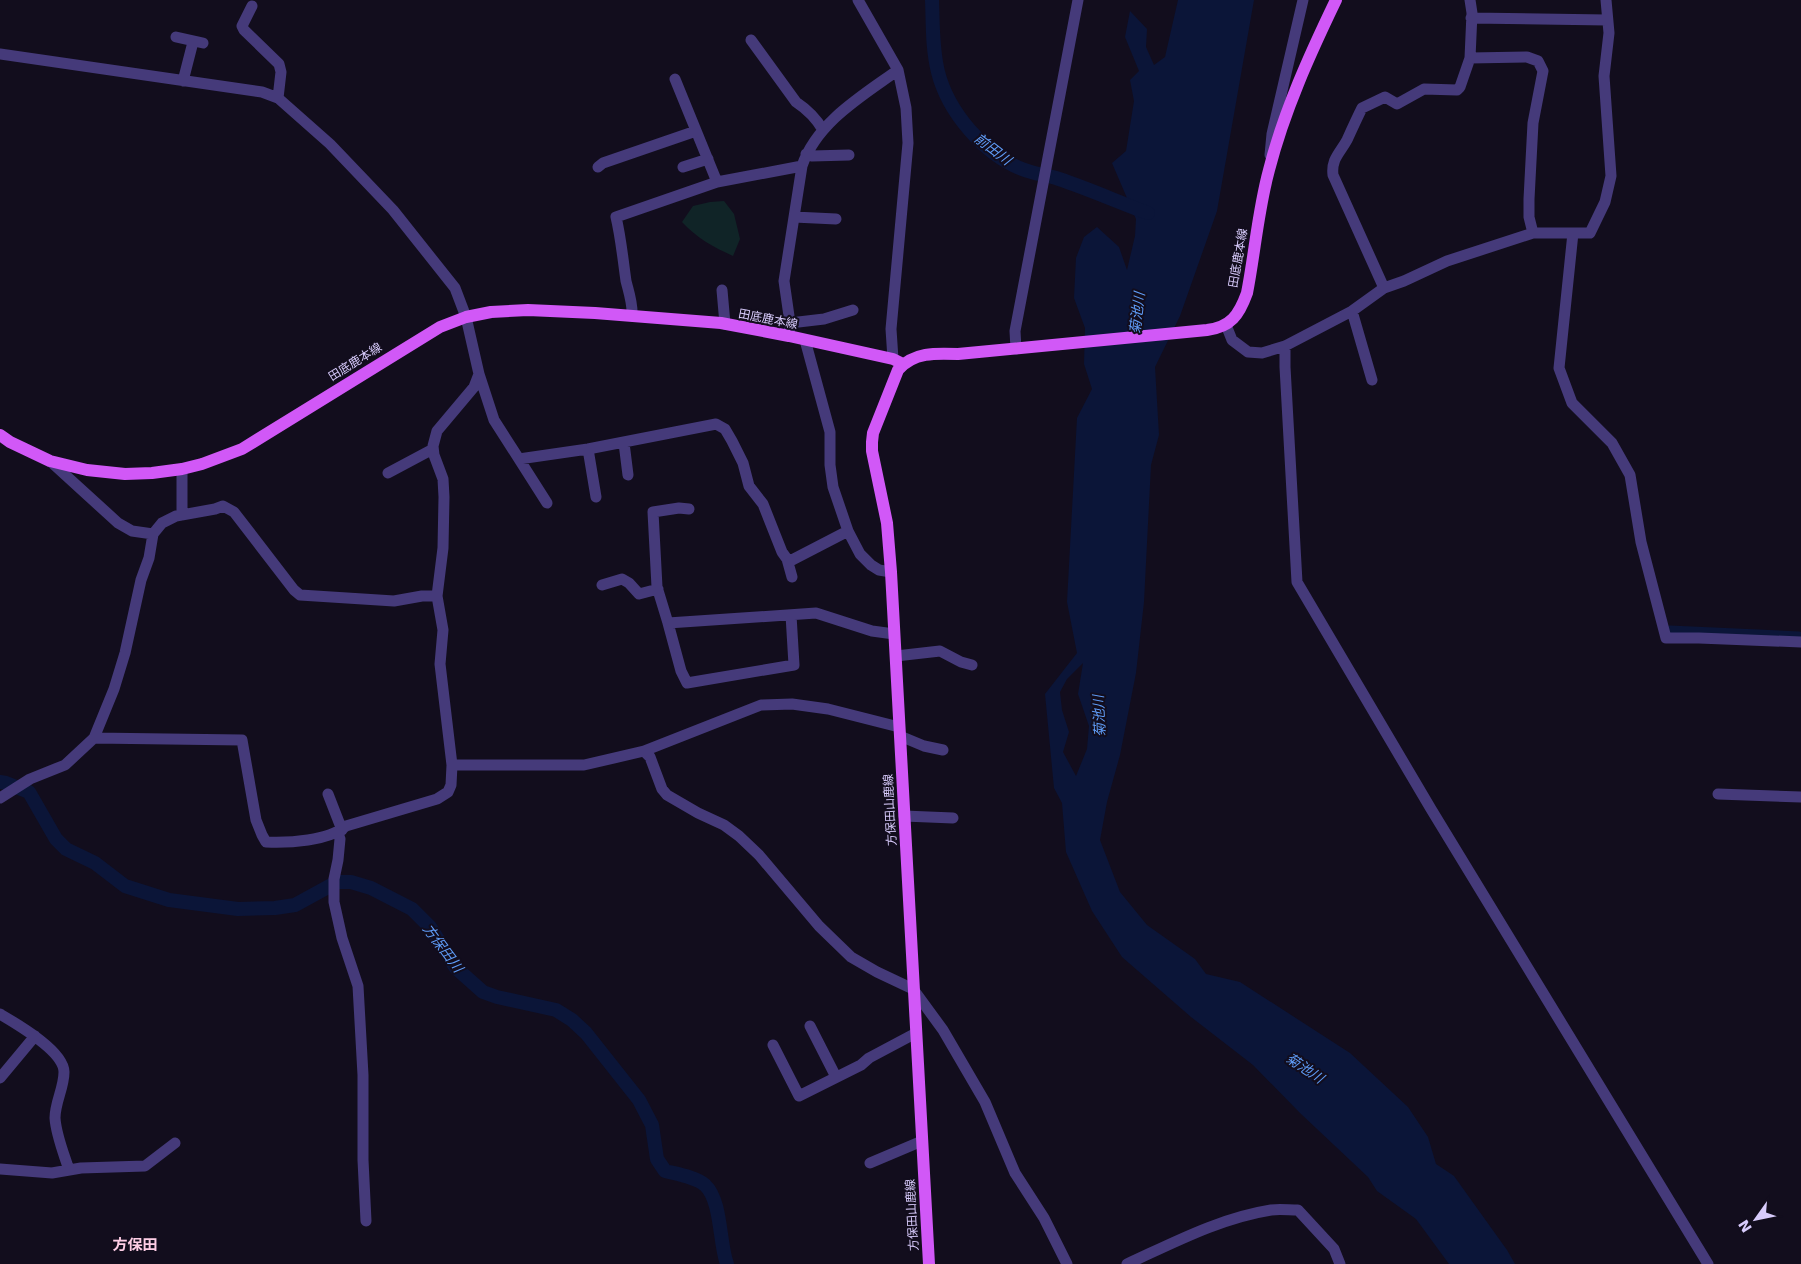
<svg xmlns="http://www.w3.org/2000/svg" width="1801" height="1264" viewBox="0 0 1801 1264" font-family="'DejaVu Sans','Noto Sans JP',sans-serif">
<rect width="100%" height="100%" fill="#120d1d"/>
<!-- green -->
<path fill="#102427" d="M724,201l10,13 6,25 -7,17c-20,-9 -36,-18 -51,-34l11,-16 17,-4z"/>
<!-- water -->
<path fill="#0b1538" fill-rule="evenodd" d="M1178,0h76l-37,211 -37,105 -25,51 4,68 -8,30 -7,137 -8,71 -16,82 -13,47 -7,38 20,52 27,33 48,34 11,15 34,8 110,71 58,54 20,30 8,27 18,12 53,74 8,14h-66l-33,-45 -39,-28 -9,-14 -68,-64 -47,-48 -62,-48 -69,-60 -30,-46 -26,-59 -4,-49 -8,-15 -9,-94 32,-41 -10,-51 10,-184 15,-29 -8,-25 1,-36 -11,-30 2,-40 8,-21 13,-10 22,20 8,23 8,-34 1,-17 -24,-56 14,-12 8,-50 -4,-21 9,-9 -14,-34 5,-26 17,18 -1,18 8,18 11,-8zM1083,663l-5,31 11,32 -2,23 -11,27 -13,-24 6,-20 -7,-22 -2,-18 7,-13z"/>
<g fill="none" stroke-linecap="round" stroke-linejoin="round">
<!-- canal -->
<path stroke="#0b1538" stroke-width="9" d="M1670,630l129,6"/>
<!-- river -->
<path stroke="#0b1538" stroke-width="14" d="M932,0c1,24 0,48 6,72 10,40 46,82 84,97 12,5 25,6 37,10 30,10 59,23 89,34
M0,782l6,1 23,9 27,47 10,10 29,14 30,23 44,14 69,9 37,-1 20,-3 42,-23h14l20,6 41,21 18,18 26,41 27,24 14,5 59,13 16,10 14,13 53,67 13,25 5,34 8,12c12,3 31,6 40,14 17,16 14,58 22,79"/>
<!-- minor -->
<path stroke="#453a7a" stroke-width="11" d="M858,0l40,70 8,38 2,35 -17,186 2,30
M252,6l-10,20 2,4 35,34 2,8 -3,26
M1471,18l136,2
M176,37l27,6
M751,40l45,62c12,8 20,16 27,28
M0,54l262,38 16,6 52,46 63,66 62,78 11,29 13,57 15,46 25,39 69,-10 128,-25 9,5 7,12 11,22 6,23 14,18 19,48 5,7 5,1 56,-29
M1470,58l57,-1 11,4 5,10 -10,52 -4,76v18l4,16
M675,79l42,103
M183,81l10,-39
M806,154l6,2 37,-1
M1270,155l2,-21 31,-134
M598,167l5,-4 93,-32
M683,167l25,-8
M794,217l42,2
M1573,233l-14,135 13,35 40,40 18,32 11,67 25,96h33l102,4
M1384,288l-51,-113c-2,-16 7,-22 14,-35 5,-11 10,-22 15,-32l23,-11 12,7 27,-15 33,1 3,-3 10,-29 2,-45 -2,-13
M722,290l3,34
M1352,311l20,69
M632,316c1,-12 -3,-23 -6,-35 -3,-21 -5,-43 -10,-64l101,-35 85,-16
M790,323l34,-4 29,-9
M1226,325l6,15 16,12 14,1 23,-7 67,-35 32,-23 20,-7 43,-20 86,-28h57l15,-31 6,-26 -7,-100 5,-43 -3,-33
M789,336l1,-13 -6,-42 18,-115c15,-44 60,-70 96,-96
M805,340l25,92v33l3,22 15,44 12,23 11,11 8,5 12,2
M1285,346v21l12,215 134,227 277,455
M1016,349l-1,-18 63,-331
M624,443l4,32
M588,449l8,48
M519,459l28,44
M50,461l68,62 14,8 21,3
M182,469v46
M388,473l45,-24
M689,509l-10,-1 -26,4 4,75 11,36 148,-10 56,18 22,3
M787,559l5,18
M602,585l20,-6 7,4 10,11 19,-5
M668,623l13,48 6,12 107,-18 -3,-50
M896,656l44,-5 21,11 11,3
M900,736l24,10 19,4
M94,738l148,2 14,80 6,15 4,7c23,1 62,-1 80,-16l91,-27 11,-7 3,-7 1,-20 -12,-101 3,-34 -6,-34 6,-48 1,-51 -1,-18 -9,-24 -1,-9 4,-15 37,-44 5,-13
M644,751l117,-46 31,-1 36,5 71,18
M452,765h132l60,-14 6,6 12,32 5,6 31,18 26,12 15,11 20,19 60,71 32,31 26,15 36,17 30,41 42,72 30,71 29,45 23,46
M328,794l14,36
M1718,794l83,3
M0,798l30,-19 35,-14 29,-27 20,-49 11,-36 16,-73 8,-22 4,-24 9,-11 14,-7 39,-7 8,-3 11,6 60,78 6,5 94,6 28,-5h15
M904,816l49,2
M338,833l2,6 -2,21 -4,19v23l8,36 16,48 5,89v85l3,61
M0,1014c17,10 64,37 64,58 0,16 -9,30 -9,46 1,17 9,36 14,52
M810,1026l26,51
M773,1045l26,51 62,-31 8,-7 47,-25
M0,1078l35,-42
M870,1163l52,-22
M0,1169l52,4 29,-5 64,-2 30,-23
M1127,1264c46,-21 93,-46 144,-54 8,-1 18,0 27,0l36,39 6,15"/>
<!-- major -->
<path stroke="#d158f7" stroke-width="12" d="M0,435l10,7 40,19 37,9 38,4 27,-1 30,-4 20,-5 40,-15 198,-122 26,-10 25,-5 37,-2 67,3 126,10 68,13 104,23 10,5
M929,1264l-38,-692 -4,-49 -15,-72v-9l1,-9 25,-63c15,-18 38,-17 60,-16l249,-24c24,-3 32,-15 40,-37 8,-41 11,-83 22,-123 15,-59 41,-116 67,-170"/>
</g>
<g text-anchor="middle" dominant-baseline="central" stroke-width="4" stroke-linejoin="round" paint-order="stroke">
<!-- street labels -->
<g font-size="12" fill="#d8cbfc" stroke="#120d1d">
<text transform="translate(1238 258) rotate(-80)">田底鹿本線</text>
<text transform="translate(768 319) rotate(11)">田底鹿本線</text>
<text transform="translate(355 362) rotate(-32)">田底鹿本線</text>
<text transform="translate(890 810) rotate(-93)">方保田山鹿線</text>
<text transform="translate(912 1215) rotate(-93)">方保田山鹿線</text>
</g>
<!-- water labels -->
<g font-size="14" font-style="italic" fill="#5f9cf7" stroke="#120d1d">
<text transform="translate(993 149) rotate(37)">前田川</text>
<text transform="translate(1137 313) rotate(-83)">菊池川</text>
<text transform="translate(1099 716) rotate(-93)">菊池川</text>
<text transform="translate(443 948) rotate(53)">方保田川</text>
<text transform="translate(1305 1068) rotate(34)">菊池川</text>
</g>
<!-- quarter labels -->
<g font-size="15" font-weight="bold" fill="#fdcde5" stroke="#120d1d">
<text x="135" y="1245">方保田</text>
</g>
</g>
<!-- north arrow -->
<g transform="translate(1756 1219) rotate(237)" stroke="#120d1d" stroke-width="4" paint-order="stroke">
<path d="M0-4L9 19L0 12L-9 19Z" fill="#d8cbfc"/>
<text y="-8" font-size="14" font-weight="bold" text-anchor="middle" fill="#d8cbfc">N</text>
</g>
</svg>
